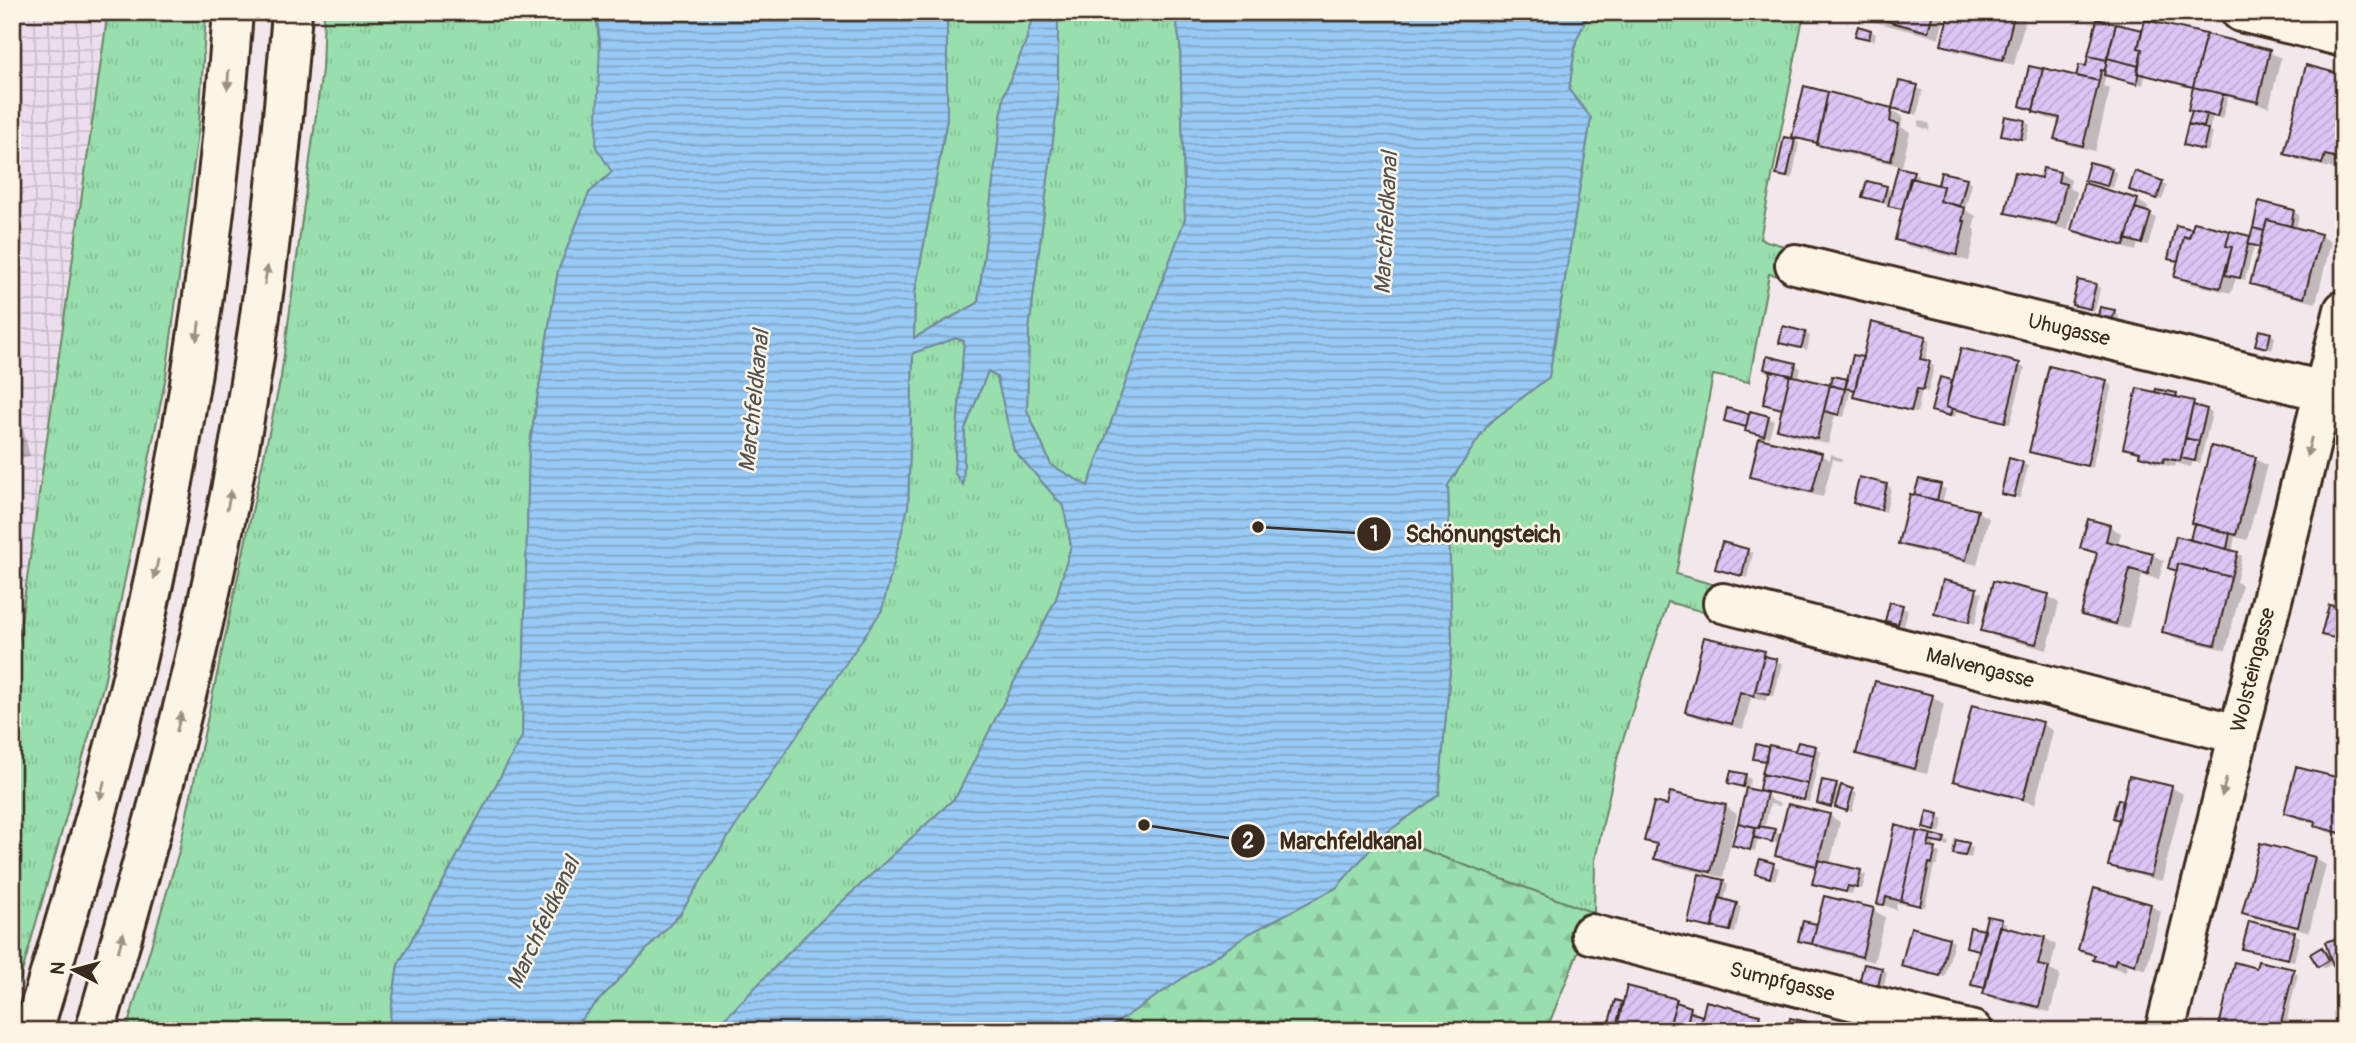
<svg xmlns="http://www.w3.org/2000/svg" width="2356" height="1043" viewBox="0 0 2356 1043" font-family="Pangolin,sans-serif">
<defs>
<pattern id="industrial-grid" width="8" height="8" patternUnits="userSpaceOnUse" patternTransform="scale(1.75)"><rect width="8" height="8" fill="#ebdded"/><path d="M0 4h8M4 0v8" fill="none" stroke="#cabecb"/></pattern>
<pattern id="grass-tufts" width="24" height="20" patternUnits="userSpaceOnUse" patternTransform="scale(1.75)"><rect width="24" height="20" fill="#98dfad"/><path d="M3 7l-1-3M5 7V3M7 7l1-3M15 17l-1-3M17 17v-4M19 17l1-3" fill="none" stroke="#84c094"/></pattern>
<pattern id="forest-firs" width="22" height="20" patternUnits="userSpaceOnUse" patternTransform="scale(1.75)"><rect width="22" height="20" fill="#98dfad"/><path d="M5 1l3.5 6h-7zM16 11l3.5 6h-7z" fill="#84c094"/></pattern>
<pattern id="water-rules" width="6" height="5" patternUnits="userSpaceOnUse" patternTransform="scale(1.75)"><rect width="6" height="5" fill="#99caf5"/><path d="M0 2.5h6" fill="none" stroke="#7ea4c6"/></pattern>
<pattern id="building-hatch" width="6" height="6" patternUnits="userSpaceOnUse" patternTransform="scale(1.75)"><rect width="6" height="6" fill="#dbc5f5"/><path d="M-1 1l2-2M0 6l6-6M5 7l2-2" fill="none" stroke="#bda9d2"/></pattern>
</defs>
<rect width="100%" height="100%" fill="#f2e7ea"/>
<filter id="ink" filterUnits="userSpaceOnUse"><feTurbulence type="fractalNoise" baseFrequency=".0143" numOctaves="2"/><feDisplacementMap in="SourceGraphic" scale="14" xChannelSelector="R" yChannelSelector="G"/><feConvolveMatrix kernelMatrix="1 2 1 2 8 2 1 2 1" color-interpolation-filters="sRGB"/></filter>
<g filter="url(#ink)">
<!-- industrial -->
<path fill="url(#industrial-grid)" d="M12,12h96l-96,672z"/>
<!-- grass -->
<path fill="url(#grass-tufts)" stroke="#6a8466" stroke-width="2" d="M108,12h98l-7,113 -33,251 -62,307 -85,300 -7,5v-304z
M324,12h272l16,160 -23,21 -31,78 -29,178 -7,288 -124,228 -10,66h-262l53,-180 102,-474 41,-307z
M947,12h87l-9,32 -21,51 -26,208 -64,35 1,-45 32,-174z
M1058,12h117l5,32 5,175 -97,267 -37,-21 -24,-55 2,-80 29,-230z
M1589,12h215l-44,227 48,14 -6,27 -33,-6 -20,108 -36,-7 -37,199 50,14 -8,28 -50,-14 -50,153 -23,105 -1,53 -211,-78 56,-40 13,-148 -4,-162 41,-62 60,-46 42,-259 -22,-28 7,-49z
M956,338l8,3 -10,131 9,12 2,-55 23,-58 9,6 17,73 50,57 7,39 -15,53 -100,198 -148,136 -95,98h-143l110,-117 45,-72 183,-335 5,-154z"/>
<!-- forest -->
<path fill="url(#forest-firs)" stroke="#6a8466" stroke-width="2" d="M1383,835l211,78 -48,118h-442l146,-98 86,-45z"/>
<!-- water -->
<path fill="url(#water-rules)" stroke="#738a9f" stroke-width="2" d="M596,12h351v107l-32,173 -1,46 64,-35 26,-208 21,-51 9,-32h24v88l-29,230 -2,80 24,55 37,21 97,-267 -5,-175 -5,-32h414l-13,29 -7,49 22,28 -42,259 -60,46 -41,62 4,162 -13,148 -56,40 -47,53 -86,45 -146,98h-391l95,-98 148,-136 100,-198 15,-53 -7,-39 -50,-57 -17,-73 -9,-6 -23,58 -2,56 -9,-13 10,-131 -8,-3 -43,15 -5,154 -26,103 -157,232 -45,72 -110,117h-182l10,-66 124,-228 7,-288 29,-178 31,-78 23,-21 -16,-25 4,-106z"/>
<!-- shadow -->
<path fill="#0003" fill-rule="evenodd" d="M1946,12l-7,26 -73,-18 -12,-7z
M1951,12h76l-13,53 -60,-14 -11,-7z
M1871,31l5,3 -2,7 -17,-5z
M2141,32l128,20 12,6 -12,49 -41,-10 -6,22 -9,-3 -4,15 4,2 -5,19 -23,-8 8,-33 2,-22 -50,-13 -2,9 -37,-10 -3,11 7,3 -15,62 -27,-6 -11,-7 4,-17 -15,-3 -24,-13 8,-37 45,10z
M2344,77v85l-8,-2 -2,9 -37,-9 -11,-7z
M1900,83l23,7 -6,25 -23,-6z
M1805,88l87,22 11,7 -2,10 9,5 -8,34 -72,-16 -12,-7 -24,-7z
M1919,120l11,4 -1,6 -11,-4z
M2025,122l5,3 -4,16 -23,-7z
M1794,140l5,3 -7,36 -14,-5z
M2045,170l15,3 11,7 -2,8 8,4 -9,38 -49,-12 -12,-6 35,-32z
M2112,170l5,3 -4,15 -27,-8z
M1913,173l5,3 -1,6 30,7 19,-9 6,3 -7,27 11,6 -3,12 3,2 -7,31 -61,-15 -11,-6 7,-30 -40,-14 22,-9 8,5zM1944,189l-5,21 -3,-1z
M2162,183l5,3 -5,14 -28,-10z
M2137,200l11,7 -1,6 9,5 -8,27 -10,-2 -2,8 -52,-15 -11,-7z
M2260,203l34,9 5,3 -3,14 24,6 11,7 -15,61 -52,-13 -12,-7 10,-35 -8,-2 -9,34 -9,-2 -5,15 -44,-10 -11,-7 4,-14 -10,-4 25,-34 57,14z
M2095,285l5,3 -5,23 -21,-6z
M2114,312l5,3 -2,7 -17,-6z
M1805,333l5,3 -3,14 -26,-8z
M2270,334l5,3 -3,13 -15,-6z
M1925,337l5,3 -5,22 9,4 -6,26 -6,-2 -5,23 -57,-14 -5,-3 1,-5 -5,-2 -7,28 -9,-2 -7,29 -38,-9 -11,-7 4,-19 -18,-6 8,-32 -7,-3 29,-3 6,3 -3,11 33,9 18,-7 15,-22z
M1962,350l63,18 -15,56 -53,-14 -2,7 -22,-7 8,-31 12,3z
M2051,368l61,17 -20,83 -61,-17z
M12,386l18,70 -18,4z
M2155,390l22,5 5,5 12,3 18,10 -12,50 -7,-2 -2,6 -15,-4 -1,4 -23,-5 -27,-15 37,-52z
M1728,410l46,10 -5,17 -17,-4 -4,-5 -22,-7z
M1831,454l11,5v3l-9,-3 -10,38 -59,-14 -12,-7 69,-21 9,5z
M2255,459l12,6 -20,75 -12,-3 -3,15 10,4 -6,26 6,3 -16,65 -51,-12 -11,-7 14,-60 -8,-3 22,-26 4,-18z
M2022,463l6,3 -8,32 -12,-2 -5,-3z
M12,481l6,23 -6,2z
M1920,481l26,8 -4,14 35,9 12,6 -12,47 -66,-16 -11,-6z
M1886,485l5,3 -5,24 -31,-9z
M2109,526l12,7 -4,13 36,9 11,6 -5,18 -17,-4 -14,54 -33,-8 -11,-7 15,-59 -17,-8z
M1723,544l30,9 -6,25 -30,-10z
M2344,579v64l-21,-9 13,-25z
M1944,582l38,11 -7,31 -39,-11z
M2048,596l11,7 -12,47 -53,-14 -11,-6z
M1891,604l17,6 -4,16 -17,-6z
M1705,639l59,14 18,11 -8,32 -7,-1 -1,6 -15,-4 -8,32 -44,-11 -12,-6z
M1876,683l57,14 11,7 -17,70 -57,-14 -12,-7z
M2042,724l11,7 -18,73 -69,-18 -11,-6z
M12,737l6,3 -6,16z
M1757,746l40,7 18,-5 6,3 -12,51 -48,-13 6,-27 -12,-4z
M1745,776l6,3 -3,11 14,15 4,1 2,-10 3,4 10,4 -1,2 -10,-2 -6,25 18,6 47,-20 11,7 -10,42 36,11 -4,14 -8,-2 -2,7 -33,-8 -5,-3 4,-14 -30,-8 -11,-6 3,-11 -22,-5 -3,12 -21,-7 13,-55 -17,-6z
M2344,781v55l-17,-4 -11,-7v-2l-18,-4 -12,-7z
M1836,785l21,8 -5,19 -33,-10z
M2171,787l12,7 -21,87 -40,-10 -12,-6 11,-44 -2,-20 6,2z
M1671,794l55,13 11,7 -14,63 -56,-12 -11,-7 2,-11 -12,-7 22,-33z
M1938,816l6,3 -4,14 -15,-6z
M1897,827l52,15 -1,4 -13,-3 -2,7 7,3 -3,13 -3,-1 -9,42 -28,-4 -1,7 -17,-7z
M1968,845l5,3 -2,10 -16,-5z
M2261,845l54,14 11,6 -17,67 -54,-14 -11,-6z
M1761,861l18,7 -4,12 -18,-7z
M1723,881l5,3 -4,17 17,6 -6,26 -45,-11z
M2150,905l11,7 -15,58 -19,-6 -1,7 -19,-5 -27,-17z
M1873,910l12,7 -11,45 -49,-12 -25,-10 18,-14z
M2001,921l5,3 -1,5 40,9 11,7 -6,25 10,5 -10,37 -53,-12 -12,-7 1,-4 -13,-5 8,-33 -13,-5z
M2294,934l6,3 -6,24 -50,-13z
M2344,938v28l-4,2 -6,-5 -10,5 -5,-3 3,-16 5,3 4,8z
M1949,939l5,3 -9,35 -37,-9z
M1882,969l5,3 -4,18 -17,-4z
M2257,970l36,1 5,3 -14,57h-64z
M1676,1000l5,5 14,6v4l9,3 55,-2 11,7 -2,8h-149v-6l-8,-3 5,-20 8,2z"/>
<!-- building -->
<path fill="url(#building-hatch)" stroke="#3b2a1e" stroke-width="2" d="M1853,12h80l-5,20z
M1949,12h66l-12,48 -62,-15z
M2097,19l19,5 -9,36 -19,-4z
M2145,20l61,14 -13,53 -56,-14 5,-24 -4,-1z
M2116,24l26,6 -4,18 4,1 -3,17 -32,-8z
M1858,26l13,4 -2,9 -14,-3z
M2206,34l64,16 -12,52 -65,-15z
M2088,56l19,4 -2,11 -4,-1 -2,11 -23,-5 3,-11 7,1z
M2107,58l32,8 -2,18 -33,-9z
M2306,65l38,10v61l-6,22 -13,-3 -3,9 -38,-10z
M2029,66l14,3 -10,41 -13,-4z
M2043,68l56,13 -16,65 -29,-7 6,-21 -27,-6z
M1899,81l19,4 -7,28 -19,-5z
M1804,86l24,6 -11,51 -25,-6z
M2193,87l30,7 -6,23 -29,-7z
M1828,92l64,16 -2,14 9,2 -8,37 -74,-16z
M2192,111l15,3 -3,13 -16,-3z
M2005,116l20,4 -4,19 -20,-4z
M2188,124l20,5 -5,21 -20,-5z
M1784,137l11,2 -8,38 -11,-2z
M2089,162l23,6 -5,18 -23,-6z
M1898,167l16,4 -12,38 -14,-3z
M2043,168l17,4 -2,10 8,2 -9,40 -52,-11 10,-41 26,6z
M2135,171l28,10 -6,18 -28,-9z
M1941,172l26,6 -7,28 -20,-5 3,-15 -5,-1z
M1910,178l33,8 -3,15 25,7 -3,13h3l-8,34 -62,-15z
M1867,181l20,5 -4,16 -21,-5z
M2084,183l54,16 -14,47 -53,-16z
M2259,201l35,9 -3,16 -24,-6 -3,11 -11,-3z
M2135,208l16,5 -9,31 -16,-5z
M2267,220l54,14 -17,64 -54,-14z
M2194,222l36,9 -4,15 6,1 -12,41 -46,-11 10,-41 5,2z
M2176,225l16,4 -3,9 -5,-2 -6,25 -10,-2z
M2253,228l11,3 -4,16 -12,-3z
M2230,231l20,5 -10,42 -15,-3 7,-28 -6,-1z
M2078,280l18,4 -6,25 -18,-4z
M2100,307l15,3 -3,10 -14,-4z
M1871,322l55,14 -6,23 10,2 -7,29 -6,-1 -6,22 -58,-14z
M1783,326l23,6 -5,16 -22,-5z
M2259,330l12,3 -4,15 -12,-3z
M1961,348l59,15 -15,59 -59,-15z
M1853,355l10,2 -8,33 -10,-2z
M1767,356l29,7 -3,13 -29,-7z
M2049,366l58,14 -20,86 -58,-14z
M1771,371l19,4 -8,34 -19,-5z
M1790,375l40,10 -13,54 -40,-10z
M1832,376l16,3 -3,10 -15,-4z
M1940,377l12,3 -6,27 6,2 -2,7 -19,-5z
M1830,385l15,4 -6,26 -15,-4z
M2137,388l57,13 -14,60 -16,-3 -1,4 -24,-6 1,-4 -17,-4z
M2156,389l21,4 -1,4 -21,-5z
M2193,405l14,4 -8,32 -14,-3z
M1727,408l22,6 -3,13 -22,-6z
M1750,411l19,5 -5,20 -19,-5z
M1759,438l63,15 -10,39 -62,-15z
M2185,438l14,3 -4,20 -14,-3z
M2211,446l45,11 -20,78 -45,-12z
M2009,458l14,4 -9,35 -13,-3z
M1859,477l28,7 -6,26 -28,-7z
M1919,479l22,5 -4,16 -23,-5z
M1910,494l68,16 -12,50 -68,-16z
M2088,519l22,6 -4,16 47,12 -5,21 -18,-5 -14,55 -35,-9 16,-62 -17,-5z
M2194,524l36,9 -3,16 -37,-9z
M2176,536l62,16 -7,25 -53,-13 -1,7 -9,-3z
M1722,542l26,7 -6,27 -27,-7z
M2178,564l53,13 -16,68 -53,-13z
M2342,577h2v63l-23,-5 8,-30 6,1z
M1943,580l34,8 -8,34 -35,-8z
M1993,581l56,13 -13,50 -55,-13z
M1890,602l13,3 -5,19 -13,-3z
M1704,637l61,14 -11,45 -14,-4 -8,32 -47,-12z
M1764,656l13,3 -8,35 -14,-3z
M1875,681l58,14 -18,74 -59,-15z
M1972,705l71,17 -20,77 -70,-18z
M1798,742l18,4 -2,9 -19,-4z
M1756,744l12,3 -2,14 -13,-2z
M1769,745l45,10 -6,29 -46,-10z
M2296,767l48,12v55l-30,-8 1,-5 -31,-8z
M1731,771l15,3 -3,13 -15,-4z
M1762,774l46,10 -4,16 -45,-10z
M2129,776l43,10 -21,90 -43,-10z
M1822,780l15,3 -6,24 -14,-4z
M1841,785l12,4 -6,22 -12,-4z
M1746,788l21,5 -8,35 -21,-5z
M1670,792l56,13 -15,67 -57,-13 3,-15 -13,-3 10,-39 13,3z
M2118,799l5,1 -4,20 -6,-2z
M1788,804l42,10 -13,52 -42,-10z
M1927,811l12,3 -4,17 -12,-3z
M1738,823l18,4 -6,23 -18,-5z
M1895,825l22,6 -16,70 -15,-4 -2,8 -7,-1z
M1759,826l16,3 -3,13 -19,-5 3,-10 3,1z
M1917,831l14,3 -3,13 8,1 -4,16 -3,-1 -9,43 -19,-5z
M1931,834l14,4 -2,6 -14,-3z
M1956,840l13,3 -4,13 -12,-2z
M2260,843l55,14 -17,70 -56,-14z
M1760,859l14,4 -4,15 -15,-4z
M1818,860l43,10 -4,18 -9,-2 -2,6 -34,-8z
M1699,874l25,6 -12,48 -24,-5z
M2094,888l57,16 -16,61 -19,-6 -2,6 -21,-5 2,-5 -17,-5z
M1824,896l50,12 -12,49 -50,-13z
M1719,898l18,5 -7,28 -18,-4z
M1987,916l15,3 -17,69 -14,-3z
M1803,921l14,3 -5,20 -14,-3z
M2249,921l46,11 -7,27 -46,-10z
M1999,926l46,11 -7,28 11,2 -10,40 -56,-13z
M1911,927l38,11 -9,38 -39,-10z
M1970,927l15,3 -6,20 -13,-3z
M2344,936v26l-11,4 -8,-24z
M2322,947l7,13 -11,7 -8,-13z
M2258,961l36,8 -15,62h-61l16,-69 22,6z
M1864,964l18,4 -4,19 -19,-4z
M1627,986l50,13 -9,32h-52z
M1615,1000l7,2 -5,22 -8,-1z
M1706,1001l54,14 -5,16h-56z
M1676,1002l15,5 -6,24h-17z
M1690,1012l12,4 -3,15h-14z
M1790,1018l44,10 -1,3h-46z"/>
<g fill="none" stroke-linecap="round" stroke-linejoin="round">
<defs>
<path id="minor" d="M2241,12l103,25
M1795,264l549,132
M1723,603l514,131
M1591,934l382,97
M2165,1031l179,-721"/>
<path id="highway" d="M33,1031c36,-121 73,-243 102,-366 50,-215 82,-433 98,-653
M95,1031c61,-210 118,-421 153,-636 21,-127 34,-255 44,-383"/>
</defs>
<!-- minor casing -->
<use href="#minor" stroke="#3b2a1e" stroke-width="44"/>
<!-- highway casing -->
<use href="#highway" stroke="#3b2a1e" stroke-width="44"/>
<!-- minor -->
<use href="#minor" stroke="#fcf5e5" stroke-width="38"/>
<!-- highway -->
<use href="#highway" stroke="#fcf5e5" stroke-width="38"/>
</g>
<!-- one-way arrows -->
<defs><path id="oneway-solid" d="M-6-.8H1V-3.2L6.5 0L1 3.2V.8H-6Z" transform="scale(1.75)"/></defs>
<g fill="#9c9082">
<use href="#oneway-solid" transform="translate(228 80) rotate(94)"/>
<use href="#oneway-solid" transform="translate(266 275) rotate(-82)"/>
<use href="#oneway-solid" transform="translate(198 331) rotate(98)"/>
<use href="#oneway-solid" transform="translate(2309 447) rotate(104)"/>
<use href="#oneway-solid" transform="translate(229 500) rotate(-79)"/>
<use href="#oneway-solid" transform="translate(156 569) rotate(102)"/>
<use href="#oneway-solid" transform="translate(179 722) rotate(-76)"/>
<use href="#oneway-solid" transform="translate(2224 787) rotate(104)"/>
<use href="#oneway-solid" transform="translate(102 790) rotate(106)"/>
<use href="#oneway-solid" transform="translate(121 942) rotate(-74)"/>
</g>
</g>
<g text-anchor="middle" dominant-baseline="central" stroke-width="5" stroke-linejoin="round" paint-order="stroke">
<!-- street labels -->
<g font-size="21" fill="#3b2a1e" stroke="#fcf5e5">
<text transform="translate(2069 330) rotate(13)">Uhugasse</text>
<text transform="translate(1980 668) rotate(14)">Malvengasse</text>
<text transform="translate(2253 670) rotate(-76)">Wolsteingasse</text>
<text transform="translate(1782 982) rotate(14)">Sumpfgasse</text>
</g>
<!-- water labels -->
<g font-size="23" font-style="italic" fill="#525254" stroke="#fcf5e5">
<text transform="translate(1386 223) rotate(-87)">Marchfeldkanal</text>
<text transform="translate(754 401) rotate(-84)">Marchfeldkanal</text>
<text transform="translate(543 923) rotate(-65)">Marchfeldkanal</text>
</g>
</g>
<!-- callouts -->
<path fill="none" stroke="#3b2a1e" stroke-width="2.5" d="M1258 527L1374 534M1144 825L1248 841"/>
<g fill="#3b2a1e" stroke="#fcf5e5" stroke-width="2.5">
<circle cx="1258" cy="527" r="7"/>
<circle cx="1144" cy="825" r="7"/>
<circle cx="1374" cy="534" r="18"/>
<circle cx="1248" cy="841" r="18"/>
</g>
<g font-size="21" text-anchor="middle" font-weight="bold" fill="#fff">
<text x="1374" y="541">1</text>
<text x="1248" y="848">2</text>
</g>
<g font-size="23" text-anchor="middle" font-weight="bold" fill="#3b2a1e" stroke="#fcf5e5" stroke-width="5" stroke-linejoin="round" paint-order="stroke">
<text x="1483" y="542">Schönungsteich</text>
<text x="1351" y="849">Marchfeldkanal</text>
</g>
<!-- margin -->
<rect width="2356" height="1043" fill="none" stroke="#fcf5e5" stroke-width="42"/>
<rect x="21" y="21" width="2314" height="1001" fill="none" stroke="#3b2a1e" stroke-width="2.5" filter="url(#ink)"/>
<!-- north arrow -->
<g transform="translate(74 970) rotate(276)" stroke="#fcf5e5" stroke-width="5" paint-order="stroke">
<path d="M0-5L12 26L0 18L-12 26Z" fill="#3b2a1e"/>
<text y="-10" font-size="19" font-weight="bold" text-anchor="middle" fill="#3b2a1e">N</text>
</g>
</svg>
